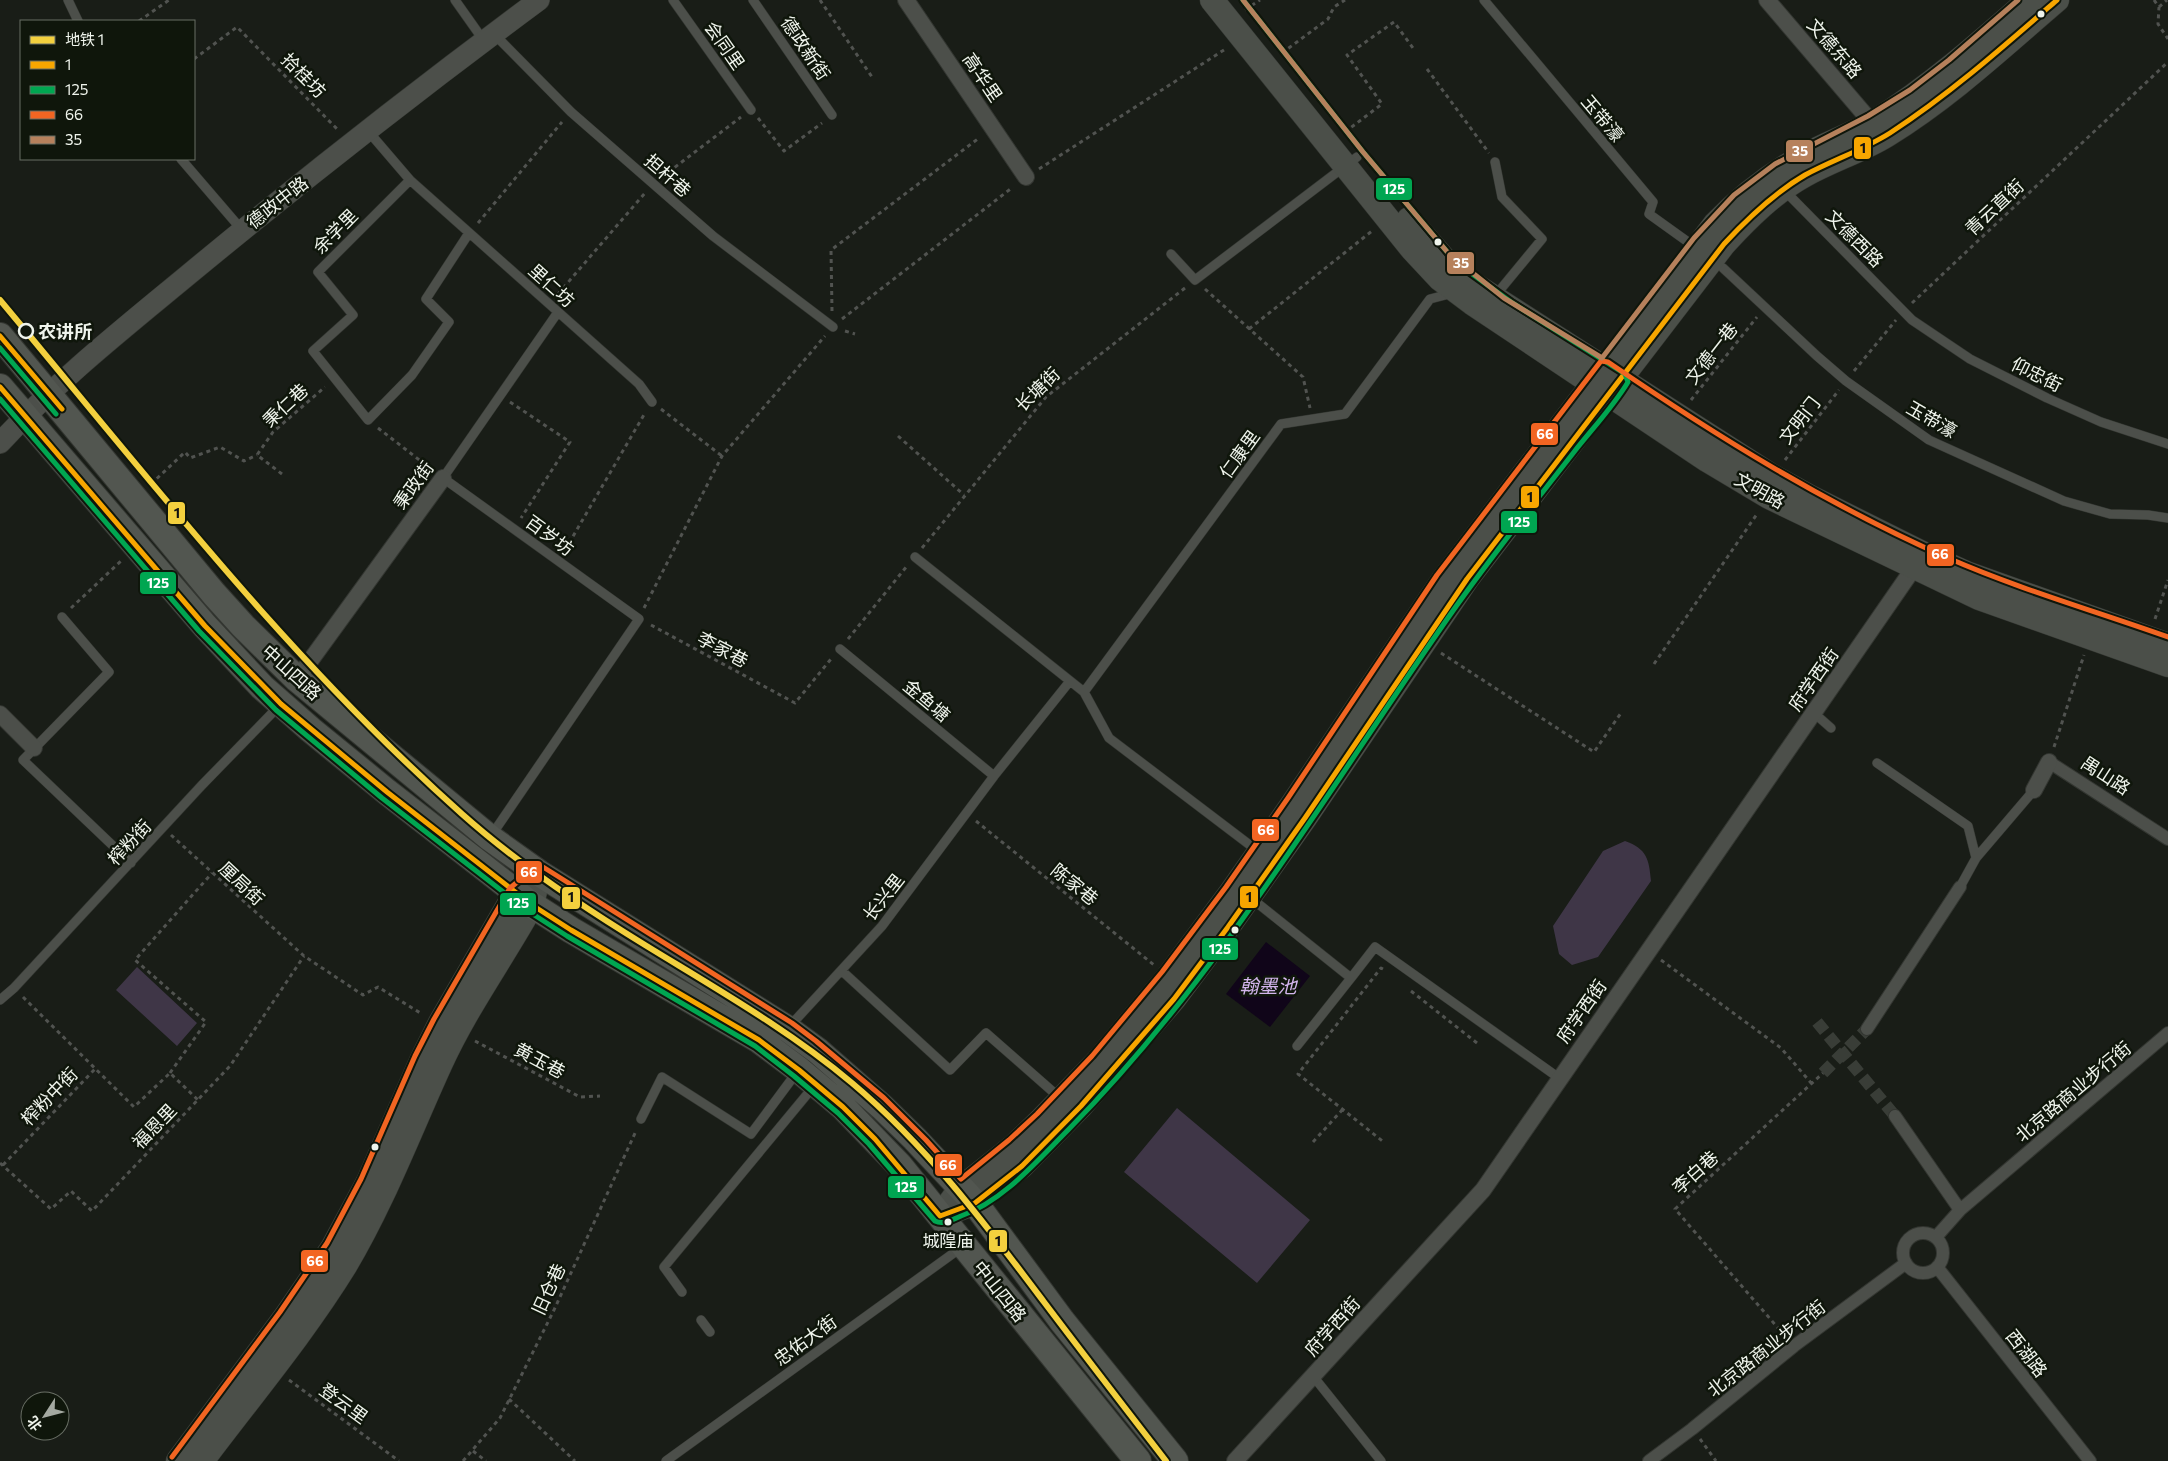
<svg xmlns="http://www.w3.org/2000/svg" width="2168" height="1461" viewBox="0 0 2168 1461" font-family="Commissioner,'Noto Sans SC',sans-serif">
<rect width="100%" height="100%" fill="#191d17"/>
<!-- green -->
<path fill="#3f3647" d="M1625,841c22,8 24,18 26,40l-53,76 -26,8 -13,-11 -6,-28 50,-75z
M137,967l60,56 -20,23 -61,-56z
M1177,1108l133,112 -53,63 -133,-111z"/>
<!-- water -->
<path fill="#100519" d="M1266,942l44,34 -40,51 -44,-33z"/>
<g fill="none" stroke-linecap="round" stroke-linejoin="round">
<!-- pedestrian-tunnel -->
<path stroke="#393d37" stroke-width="12" stroke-dasharray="12 6" stroke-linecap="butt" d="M1817,1022l78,94
M1823,1073l44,-44"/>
<defs>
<path id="service" d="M68,0l10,21
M455,0l29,41
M673,0l78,110
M753,0l79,115
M1484,0l169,202 -4,12 46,33
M494,34l77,78 142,124 120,91
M368,131l42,49 229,204 13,18
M181,159l61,71
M1495,162l7,35 40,42 -47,57
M410,180l-92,92 35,43 -40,36 55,69 44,-45 37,-53 -23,-23 43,-66
M1783,189l129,131 58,39 77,39 54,24 67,22
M1171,254l24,26 162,-123
M1723,268l94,88 29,25 83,59 135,61 46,13 38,1 20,3
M915,557l169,135 25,46 150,114
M62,617l47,55 -86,88 108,103
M840,649l154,127
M1084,692l197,-268 64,-10 85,-115 23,-6
M1814,713l17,15
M1877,763l91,63 8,32
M491,836l148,-217 -196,-141 115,-166
M1960,887l16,-29 58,-68
M1251,898l100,80 -54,68
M842,971l108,99 36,-37 74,65
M1351,978l24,-31 184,131
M0,1000l14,-12 188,-203 77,-79
M789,1027l93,-101 112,-150 76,-95
M641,1119l21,-42 89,57 46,-62
M682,1292l-18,-25 150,-181
M701,1320l9,12
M1313,1376l68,85
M666,1461l296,-214"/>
<path id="pedestrian" d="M2049,762l119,77
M1867,1029l93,-142
M1895,1116l65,94
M1903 1253a20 20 0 1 1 40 0a20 20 0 1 1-40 0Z
M1936,1237l24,-27 208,-177
M1937,1267l153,194
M1649,1461l43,-32 102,-83 112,-83"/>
<path id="minor" d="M906,0l120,177
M1767,0l105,123
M297,679l146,-201
M0,714l34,34
M2034,790l15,-28
M1235,1461l248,-271 437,-631"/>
<path id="tertiary" d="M0,443c57,-62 124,-115 188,-168 115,-95 232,-187 351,-275"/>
<path id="secondary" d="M1212,0l200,249 28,30 32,24 235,157 62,37 210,101 189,67
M1409,219l35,40 26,23 302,194 38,21 114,57 42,19 202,72
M949,1204l11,-15 54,-43 28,-27 56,-58 70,-84 64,-86 62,-89 149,-222 272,-356c26,-27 54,-49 87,-67 23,-13 49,-22 72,-35 56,-35 106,-79 155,-122
M940,1216l35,-13 47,-37 59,-60 93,-107 54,-72 77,-109 162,-239 257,-335c24,-26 50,-52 81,-69 27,-15 56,-24 82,-40 62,-38 115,-88 170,-135
M178,1461l108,-145 47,-69 35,-65 54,-123 18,-36 76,-131 23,-19
M202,1461c48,-64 101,-127 143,-195 38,-64 64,-133 95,-201 26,-57 62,-106 92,-160l4,-18"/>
<path id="primary" d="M0,336l214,258 29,32 54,53 193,159 49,35 249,156 30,22 64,56 33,32 60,64 87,118 113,140
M0,387l205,239 57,61 49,43 76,62 145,113 39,25 188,110 40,30 44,37 56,58 239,296"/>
</defs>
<!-- service casing -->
<use href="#service" stroke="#333631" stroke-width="10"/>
<!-- pedestrian casing -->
<use href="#pedestrian" stroke="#333631" stroke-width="14"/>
<!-- minor casing -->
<use href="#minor" stroke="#333631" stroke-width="18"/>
<!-- tertiary casing -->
<use href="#tertiary" stroke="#333631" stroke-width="22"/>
<!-- secondary casing -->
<use href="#secondary" stroke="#333631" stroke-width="25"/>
<!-- primary casing -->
<use href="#primary" stroke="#333631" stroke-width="28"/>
<!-- path -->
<path stroke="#515350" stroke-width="3" stroke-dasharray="4 4" stroke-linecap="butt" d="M820,0l52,77
M2154,0l5,7 -1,17 10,15
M2159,7l8,-7
M1245,10l15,-10
M139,21l30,-21
M1282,53l46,-34 6,-12 11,-7
M194,59l43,-32 102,104
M1427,69l62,84
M758,118l26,33 38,-28
M1345,132l37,-28 -35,-49 47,-33 19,26
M1039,169l188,-121
M662,177l79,-60
M478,223l84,-101
M1205,289l98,88 7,31
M558,294l87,-101
M1912,303l256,-241
M832,311l-1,-61 148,-112
M842,319l171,-132
M1249,329l123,-98
M845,331l10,3
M1854,371l42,-51
M1691,400l66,-83
M510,402l60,40 -49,76
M661,409l61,47
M378,428l53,41
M898,436l66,59
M1785,460l54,-70
M282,474l-25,-19 16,-23 52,-45
M151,484l34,-32 5,6 30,-11 24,14 13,-6
M922,548l124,-151 139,-109
M565,550l80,-137
M71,608l50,-47
M644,608l78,-152 103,-120
M2155,619l13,-39
M651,625l144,78 36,-44
M848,639l59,-73
M1441,653l153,99 27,-39
M1654,664l103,-150
M2054,747l30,-92
M976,821l178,144
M171,835l133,121 59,39 15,-8 44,27
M1661,960l120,88 31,36
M1383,969l-2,-1 -83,106 87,69
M1411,991l66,52
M23,997l111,110 36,-34 28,27
M475,1041l105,56 20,-1
M170,1073l36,-51 -71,-62 77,-87
M1313,1142l30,-33
M0,1163l51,46 20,-18 21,20 138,-145 74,-110
M3,1165l92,-96
M1785,1336l-110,-127 148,-136
M289,1380l110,81
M509,1399l66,62
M1700,1439l16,22
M473,1451l13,10
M463,1461l37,-43 54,-108 82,-179"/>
<!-- service -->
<use href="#service" stroke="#4c4f4a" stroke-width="9"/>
<!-- pedestrian -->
<use href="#pedestrian" stroke="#4c4f4a" stroke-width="12"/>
<!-- minor -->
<use href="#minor" stroke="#4c4f4a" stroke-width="16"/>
<!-- tertiary -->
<use href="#tertiary" stroke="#4c4f4a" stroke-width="21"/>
<!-- secondary -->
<use href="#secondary" stroke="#4b4f49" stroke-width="24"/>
<!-- primary -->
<use href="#primary" stroke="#525650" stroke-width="26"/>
<defs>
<path id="bus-1" d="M0,336l62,73
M0,387l205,239 76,78 106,88 145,113 39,25 188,110 40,30 44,37 32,32 65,77 35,-13 47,-37 59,-60 93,-107 54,-72 77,-109 162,-239 257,-335c24,-26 50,-51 81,-69 28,-15 58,-25 85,-42 60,-39 113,-86 167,-133"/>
<path id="bus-2" d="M0,348l56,66
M0,399l199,232 77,79 106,88 146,113 39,25 188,110 39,30 44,37 31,31 66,77c8,4 17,-1 26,-5 42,-15 75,-54 107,-86 151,-153 259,-339 382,-515 39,-56 82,-109 124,-163 18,-23 39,-45 54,-70l-3,-8 -114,-72 -43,-31 -19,-17 -86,-102 -120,-152"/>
<path id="bus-3" d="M172,1457l108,-145 47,-69 34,-64 54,-123 19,-37 76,-131 27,-22 6,1 249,156 24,18 68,57 42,42 35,39 48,-39 28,-26 55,-58 70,-84 64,-85 62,-89 149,-223 164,-214 7,1c108,74 220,143 340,196 71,31 147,53 220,79"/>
<path id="bus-4" d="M1243,0l120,152 86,102 55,44 98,60 92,-120 40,-43 41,-31 93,-48 42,-26 39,-30 69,-60"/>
</defs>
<!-- bus-1 casing -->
<use href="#bus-1" stroke="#0f160b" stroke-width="9"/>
<!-- bus-2 casing -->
<use href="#bus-2" stroke="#0f160b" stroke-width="9"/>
<!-- bus-3 casing -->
<use href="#bus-3" stroke="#0f160b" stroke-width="9"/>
<!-- bus-4 casing -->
<use href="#bus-4" stroke="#0f160b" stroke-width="9"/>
<!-- bus-1 -->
<use href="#bus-1" stroke="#f7a600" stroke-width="5"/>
<!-- bus-2 -->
<use href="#bus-2" stroke="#00a651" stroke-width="5"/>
<!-- bus-3 -->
<use href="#bus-3" stroke="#f26522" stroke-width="5"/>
<!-- bus-4 -->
<use href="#bus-4" stroke="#b6815c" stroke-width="5"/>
<defs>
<path id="metro-1" d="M0,300c147,176 290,361 462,514 56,50 119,92 183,131 70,43 144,85 207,138 75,63 134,142 192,219 40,53 81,106 122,159"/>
</defs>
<!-- metro-1 casing -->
<use href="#metro-1" stroke="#0f160b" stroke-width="10"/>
<!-- metro-1 -->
<use href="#metro-1" stroke="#f3d03e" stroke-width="6"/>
</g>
<!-- markers -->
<g fill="#eff4ec" stroke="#0f160b" stroke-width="2">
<circle cx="2041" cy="14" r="4.5"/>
<circle cx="1438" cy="242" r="4.5"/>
<circle cx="1235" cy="930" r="4.5"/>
<circle cx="375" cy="1147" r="4.5"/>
<circle cx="948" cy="1222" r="4.5"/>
</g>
<circle fill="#0f160b" stroke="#eff4ec" stroke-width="2.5" cx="26" cy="331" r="7"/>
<g text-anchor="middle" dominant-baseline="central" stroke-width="5" stroke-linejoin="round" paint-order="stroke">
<!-- bus labels -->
<g font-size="17" fill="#eff4ec" stroke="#0f160b">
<text x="948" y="1240">城隍庙</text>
</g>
<!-- street labels -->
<g font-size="18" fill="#eff4ec" stroke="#0f160b">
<text transform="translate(725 45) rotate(55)">会同里</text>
<text transform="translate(806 48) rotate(56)">德政新街</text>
<text transform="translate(1835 48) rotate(49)">文德东路</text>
<text transform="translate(304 75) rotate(45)">拾桂坊</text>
<text transform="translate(983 77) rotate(56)">高华里</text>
<text transform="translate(1603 118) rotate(50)">玉带濠</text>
<text transform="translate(668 175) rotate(41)">担杆巷</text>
<text transform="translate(277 202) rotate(-38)">德政中路</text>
<text transform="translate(1994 207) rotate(-43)">青云直街</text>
<text transform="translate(335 231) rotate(-45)">余学里</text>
<text transform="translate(1855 238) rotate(45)">文德西路</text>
<text transform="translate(552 285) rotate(42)">里仁坊</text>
<text transform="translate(1711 353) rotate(-52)">文德一巷</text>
<text transform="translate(2037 374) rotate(26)">仰忠街</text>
<text transform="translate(1037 389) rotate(-44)">长塘街</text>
<text transform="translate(285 405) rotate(-43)">秉仁巷</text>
<text transform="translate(1932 419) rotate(30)">玉带濠</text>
<text transform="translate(1799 420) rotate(-52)">文明门</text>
<text transform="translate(1239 454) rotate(-54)">仁康里</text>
<text transform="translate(413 485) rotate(-54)">秉政街</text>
<text transform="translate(1760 490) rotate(29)">文明路</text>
<text transform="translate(550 535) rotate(36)">百岁坊</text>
<text transform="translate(723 649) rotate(28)">李家巷</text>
<text transform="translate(292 672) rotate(42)">中山四路</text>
<text transform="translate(1813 679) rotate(-55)">府学西街</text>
<text transform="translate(927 700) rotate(40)">金鱼塘</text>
<text transform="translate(2106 775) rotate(33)">禺山路</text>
<text transform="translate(129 842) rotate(-47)">榨粉街</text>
<text transform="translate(242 883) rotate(43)">厘局街</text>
<text transform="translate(1075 884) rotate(39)">陈家巷</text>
<text transform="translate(883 897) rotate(-52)">长兴里</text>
<text transform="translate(1581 1011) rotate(-55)">府学西街</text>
<text transform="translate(540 1060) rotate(28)">黄玉巷</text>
<text transform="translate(2073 1091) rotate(-40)">北京路商业步行街</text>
<text transform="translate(49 1096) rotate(-46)">榨粉中街</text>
<text transform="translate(154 1126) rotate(-46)">福恩里</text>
<text transform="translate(1695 1172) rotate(-42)">李白巷</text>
<text transform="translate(548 1289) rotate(-65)">旧仓巷</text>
<text transform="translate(1000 1291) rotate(51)">中山四路</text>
<text transform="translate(1332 1326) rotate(-48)">府学西街</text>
<text transform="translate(805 1340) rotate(-36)">忠佑大街</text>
<text transform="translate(1766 1348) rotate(-38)">北京路商业步行街</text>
<text transform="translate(2027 1353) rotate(52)">西湖路</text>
<text transform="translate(344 1403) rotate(36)">登云里</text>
</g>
<!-- stop labels -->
<g font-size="18" font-weight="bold" fill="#eff4ec" stroke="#0f160b" text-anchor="start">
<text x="38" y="331">农讲所</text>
</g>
<!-- water labels -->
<g font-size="19" font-style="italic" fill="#d3b5ed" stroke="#0f160b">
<text x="1268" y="985">翰墨池</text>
</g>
</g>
<g stroke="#0f160b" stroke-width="2">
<rect x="1853" y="136" width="19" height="24" rx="5" fill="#f7a600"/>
<rect x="1785" y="139" width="29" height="24" rx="5" fill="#b6815c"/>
<rect x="1375" y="177" width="38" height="24" rx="5" fill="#00a651"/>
<rect x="1446" y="251" width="29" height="24" rx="5" fill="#b6815c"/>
<rect x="1530" y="422" width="29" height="24" rx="5" fill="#f26522"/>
<rect x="1520" y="485" width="20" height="24" rx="5" fill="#f7a600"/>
<rect x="167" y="501" width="19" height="24" rx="5" fill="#f3d03e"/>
<rect x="1500" y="510" width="38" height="24" rx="5" fill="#00a651"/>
<rect x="1926" y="543" width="29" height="24" rx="5" fill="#f26522"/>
<rect x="139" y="571" width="38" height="24" rx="5" fill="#00a651"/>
<rect x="1251" y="818" width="29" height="24" rx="5" fill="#f26522"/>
<rect x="515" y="860" width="28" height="24" rx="5" fill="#f26522"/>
<rect x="1239" y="885" width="20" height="24" rx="5" fill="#f7a600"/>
<rect x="561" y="886" width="20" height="24" rx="5" fill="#f3d03e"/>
<rect x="499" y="892" width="38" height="24" rx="5" fill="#00a651"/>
<rect x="1201" y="937" width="38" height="24" rx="5" fill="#00a651"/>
<rect x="934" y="1153" width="29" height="24" rx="5" fill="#f26522"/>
<rect x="887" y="1175" width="38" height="24" rx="5" fill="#00a651"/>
<rect x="988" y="1229" width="20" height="24" rx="5" fill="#f3d03e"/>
<rect x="300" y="1249" width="29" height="24" rx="5" fill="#f26522"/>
</g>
<g font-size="14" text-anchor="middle" font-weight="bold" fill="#fff">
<text x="1800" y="156">35</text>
<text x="1394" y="194">125</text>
<text x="1461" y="268">35</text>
<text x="1545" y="439">66</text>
<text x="1519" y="527">125</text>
<text x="1940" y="559">66</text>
<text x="158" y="588">125</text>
<text x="1266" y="835">66</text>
<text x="529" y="877">66</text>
<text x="518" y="908">125</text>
<text x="1220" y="954">125</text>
<text x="948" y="1170">66</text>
<text x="906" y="1192">125</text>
<text x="315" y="1266">66</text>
</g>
<g font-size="14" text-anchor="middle" font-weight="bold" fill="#111">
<text x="1863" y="153">1</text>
<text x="1530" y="502">1</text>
<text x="177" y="518">1</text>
<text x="1249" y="902">1</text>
<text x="571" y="902">1</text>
<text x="998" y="1246">1</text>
</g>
<!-- legend -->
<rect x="20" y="20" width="175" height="140" fill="#0f160b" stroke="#696f65"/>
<rect x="30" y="36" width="25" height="8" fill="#f3d03e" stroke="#696f65"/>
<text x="65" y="45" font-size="15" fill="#eff4ec">地铁 1</text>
<rect x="30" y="61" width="25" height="8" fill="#f7a600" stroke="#696f65"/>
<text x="65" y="70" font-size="15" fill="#eff4ec">1</text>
<rect x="30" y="86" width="25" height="8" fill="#00a651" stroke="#696f65"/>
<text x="65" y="95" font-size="15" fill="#eff4ec">125</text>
<rect x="30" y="111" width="25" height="8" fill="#f26522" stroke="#696f65"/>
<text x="65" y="120" font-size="15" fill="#eff4ec">66</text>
<rect x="30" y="136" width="25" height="8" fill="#b6815c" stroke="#696f65"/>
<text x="65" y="145" font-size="15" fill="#eff4ec">35</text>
<!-- north arrow -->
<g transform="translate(45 1416) rotate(234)"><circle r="24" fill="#0f160b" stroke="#696f65"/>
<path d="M0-4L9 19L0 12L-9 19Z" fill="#a4a9a1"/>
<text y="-8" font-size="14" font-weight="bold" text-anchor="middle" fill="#eff4ec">北</text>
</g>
</svg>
